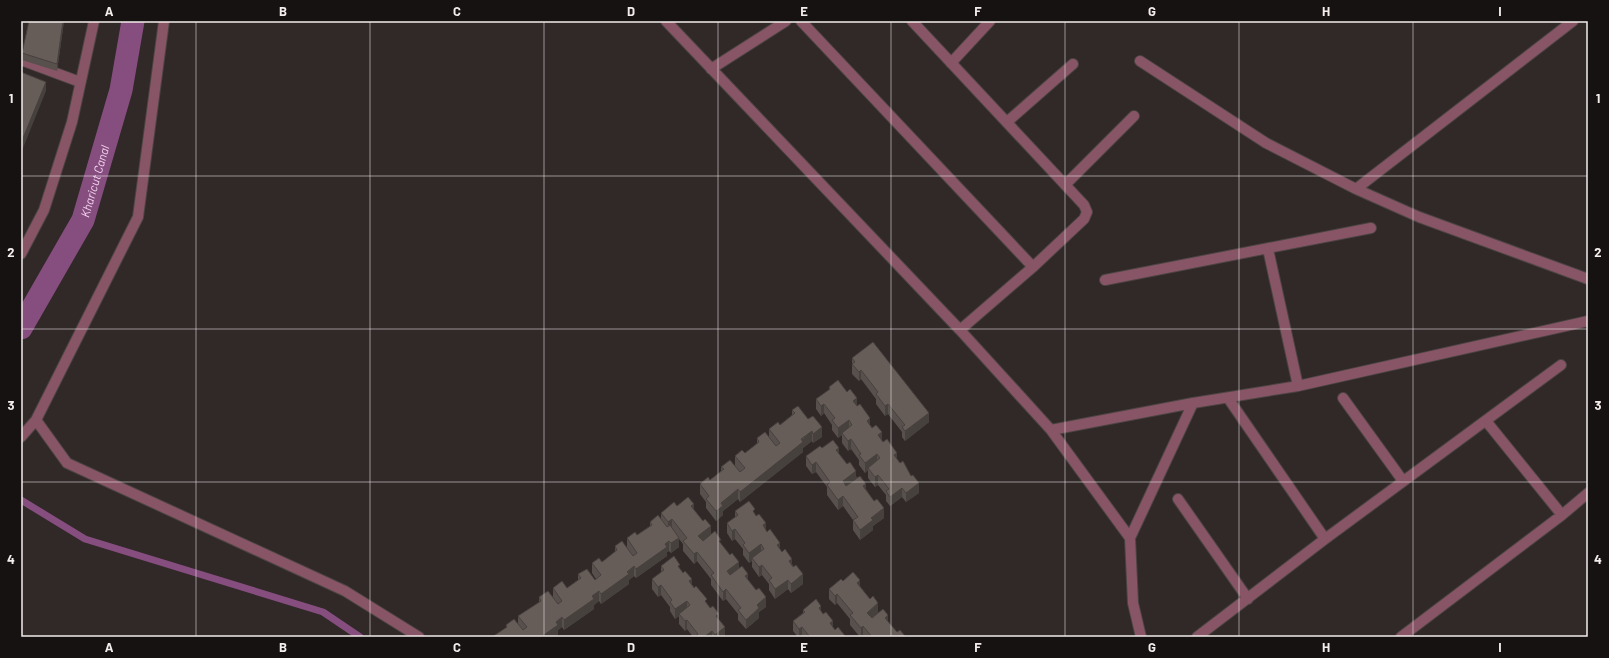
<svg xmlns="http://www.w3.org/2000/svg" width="1609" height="658" viewBox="0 0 1609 658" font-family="Barlow,sans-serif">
<rect width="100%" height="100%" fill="#312828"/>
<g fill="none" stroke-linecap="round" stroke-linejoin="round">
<!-- stream -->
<path stroke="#864e7f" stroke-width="7" d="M21,500l64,39 238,73 37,25"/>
<!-- canal -->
<path stroke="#864e7f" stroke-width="23" id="s1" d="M21,328l62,-108 38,-130 12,-69"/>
<defs>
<path id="minor" d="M164,21l-26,196 -102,203 31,43 278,128 74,46
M666,21l294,309 91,100 79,108 3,65 8,34
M801,21l232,246 -73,63
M912,21l172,184 3,7 -3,7 -51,48
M21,60l59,22
M1140,61l126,82 90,46 63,28 169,62
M951,63l39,-42
M711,69l75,-48
M1007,122l66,-58
M1065,185l69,-69
M1356,189l217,-168
M1268,249l30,137
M21,254l23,-44 28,-88 22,-101
M1105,280l266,-52
M1228,398l97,141
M1343,398l60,83
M1486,421l76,94
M1051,430l142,-27 105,-17 290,-65
M21,437l15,-17
M1178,499l70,100
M1130,538l63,-135
M1197,637l128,-98 236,-174
M1401,637l161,-122 26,-22"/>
</defs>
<!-- minor casing -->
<use href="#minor" stroke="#4c4443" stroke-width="12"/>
<!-- minor -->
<use href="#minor" stroke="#885567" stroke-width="10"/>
</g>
<!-- wall -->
<path fill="#58504d" d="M29,21h35l-7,50 -35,-11v-7z
M852,358l77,64 -24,19 -3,-4v-5l-14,-18 -3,2 -9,-12v-5l-15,-20 -2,2 -7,-7z
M829,387l28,18 13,20 27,35 22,33 -13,9 -4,-5 -12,9 -4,-5v-6l-8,-10 -3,2 -7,-9v-8l-3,3 -6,-8v-5l-8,-11 -3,2 -6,-8v-8l-4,3 -6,-8v-5l-8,-12 -3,3 -5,-7v-10l13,-9z
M792,410l30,27 -9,6 -1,-2 -9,7v4l-63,50 -2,-3 -15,12v4l-7,6 -10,-13v-6l-6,-8v-10l10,-4 11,-9v-4l14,-2v-9l10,-3 12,-9v-6l12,-1v-8l11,-4 12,-10z
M822,448l17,7 27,34 18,29 -11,8v4l-13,10 -7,-10v-10l-10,-14 -5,4 -11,-15v-8l-11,-15 -4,2 -6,-8v-10z
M677,506l17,4 17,25 10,9 27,36 18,27 -7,5v6l-13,11 -8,-9v-6l-12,-15 -3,2 -12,-16v-6l-14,-18 -3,3 -11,-13v-7l-4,-5v8l-8,6 -2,-2 -2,1v4l-31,22 -2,-2 -5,4v4l-28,20 -2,-3 -5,4v4l-30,21 -2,-3 -4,3v5l-52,-7v-3l12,-1v-8l21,-13v-6l14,1v-10h14l11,-8v-6l17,6 1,-1 -4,-6v-10l10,-1 13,-9v-7l12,1v-9l10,-3 13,-9v-4l11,-3v-6z
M735,511l20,3 25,36 12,14 11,20 -12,9 -3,-4 -13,10 -6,-9v-6l-7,-9 -3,2 -7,-10v-6l-3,2 -6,-8v-6l-8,-10 -3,2 -5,-8v-10l8,-6z
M661,566l19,3 39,50 6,18h-32l-6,-8 -2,2 -6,-7v-8l-4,3 -5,-8v-4l-9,-12 -3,2 -6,-8v-10l9,-6z
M843,581l17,5 18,26 10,10 9,10 8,5h-41l-1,-1 -1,1h-2l-10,-12v-6l-13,-16 -2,2 -6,-6v-10z
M803,610l18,2 14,18 11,7h-44v-1l-4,1 -5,-6v-10l10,-8z"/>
<!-- shaded-wall -->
<path fill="#47413e" d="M63,21h1l-7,50v-7z
M46,82v9l-25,62v-10z
M861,370v9l-2,2v-9z
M857,398v10l-4,-7z
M824,404v9l-3,3v-10z
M888,404v10l-3,2v-10z
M929,413v9l-24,19v-10z
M870,418v10l-3,-7z
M849,420v10l-7,3v2l-4,3v-10z
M822,427v10l-9,6v-9z
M812,431v10l-9,7v4l-63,50v-10z
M882,432v10l-4,-7z
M851,439v10l-3,2v-10z
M839,448v9l-3,-7z
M897,453v10l-3,-8z
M877,454v9l-9,5v2l-3,3v-10z
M816,462v10l-4,2v-9z
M856,471v10l-13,10v-10z
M878,475v10l-3,2v-10z
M919,483v10l-13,9v-9z
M866,484v10l-3,-8z
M902,488v9l-12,9v-9z
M738,489v10l-15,12v4l-7,6v-10l5,-8z
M843,496v10l-5,4v-10z
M694,504v10l-3,-8z
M884,508v10l-11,8v4l-13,10v-10l11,-12z
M672,519v10l-4,3v-10z
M766,523v10l-3,-8z
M711,526v10l-13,10v-10z
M735,529v10l-3,2v-10z
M679,538v9l-8,6v-10z
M669,541v10l-2,1v4l-31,22v-9l29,-25z
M780,543v10l-3,-8z
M761,544v10l-9,4v3l-3,2v-10z
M697,552v9l-3,3v-10z
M792,559v9l-3,-7z
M739,562v10l-12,9v-10z
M762,565v10l-3,2v-10z
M634,566v10l-5,4v4l-28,20v-10l26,-22z
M748,574v10l-3,-8z
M803,574v10l-12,9v-9z
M692,579v10l-3,-8z
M788,580v9l-13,10v-10z
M860,580v10l-3,-7z
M661,585v10l-3,2v-10z
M726,589v10l-3,2v-9z
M599,591v10l-5,4v4l-30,21v-10l28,-24z
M837,594v9l-2,2v-9z
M766,597v10l-7,5v6l-13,11v-9l11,-15z
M687,601v9l-8,4v2l-4,3v-10z
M878,603v10l-11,9v-9z
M821,606v10l-2,-8z
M719,614v9l-3,-7z
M888,615v10l-3,-7z
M562,617v10l-4,3v5l-3,2h-14l15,-15z
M687,620v9l-2,2v-10z
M833,621v10l-3,-8z
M863,626v10l-2,1v-9z
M725,627v10h-10v-2z
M802,627v9l-3,1v-8z
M712,631v6h-8z"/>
<!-- building -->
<path fill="#665d59" stroke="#47413e" d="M29,21h34l-6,43 -35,-11z
M21,72l25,10 -25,61z
M873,342l56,71 -24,18 -3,-4 3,-2 -17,-21 -3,2 -9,-12 2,-2 -17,-22 -2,2 -7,-8 3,-2 -3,-4z
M838,380l9,12 3,-3 7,9 -4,3 4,5 3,-2 10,14 -3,3 5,7 4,-3 6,7 -4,3 5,7 4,-3 10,14 -3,2 6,8 3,-2 8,15 2,-1 6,8 -13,10 -4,-5 -12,9 -4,-6 3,-2 -11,-14 -3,2 -7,-9 12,-10 -3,-4 -12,9 -6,-8 2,-1 -10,-15 -3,2 -6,-8 10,-8 -3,-5 -11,8 -6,-8 3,-2 -11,-14 -3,2 -5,-7 14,-10 -1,-2z
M798,406l10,13 5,-3 9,11 -9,7 -1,-3 -11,8 2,3 -63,50 -2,-3 -17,14 2,3 -7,5 -10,-12 3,-3 -9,-12 8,-7 2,3 14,-11 -3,-2 9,-7 10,12 5,-4 -10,-12 7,-6 3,3 14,-11 -2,-4 8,-6 11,14 4,-3 -11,-14 9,-7 2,3 15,-12 -3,-3z
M833,440l6,8 -3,2 11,14 3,-2 6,9 -13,10 3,5 14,-10 6,8 -3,2 11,15 3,-2 7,9 -13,10 2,2 -13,10 -7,-10 5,-3 -15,-21 -5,4 -11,-15 3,-3 -14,-20 -4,3 -6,-9 14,-10 2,2z
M688,497l6,7 -3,2 12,15 2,-2 6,7 -13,10 5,5 12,-10 6,9 -2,1 11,14 2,-2 7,9 -12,9 3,4 12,-9 6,8 -3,2 11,14 3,-2 7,9 -9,8 2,3 -13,12 -8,-10 3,-2 -15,-19 -3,3 -12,-17 3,-2 -17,-21 -3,2 -11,-13 4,-3 -15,-19 -4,3 -7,-9 13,-11 3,4z
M749,501l6,8 -2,2 3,5 3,-2 7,9 -3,2 4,7 3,-3 10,14 -3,2 5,7 3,-3 7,10 -3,2 4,6 3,-2 7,9 -12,10 -3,-4 -13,9 -6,-9 3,-2 -10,-13 -3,2 -7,-9 12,-9 -3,-5 -12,9 -6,-8 2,-2 -10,-14 -3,2 -5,-8 11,-8 -3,-4z
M658,515l9,12 3,-2 9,13 -8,5 -2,-2 -4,3 2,3 -31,22 -2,-3 -7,6 2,2 -28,20 -2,-3 -7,5 2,3 -30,21 -2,-3 -6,5 2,3 -17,12h-49l15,-10 -1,-2 8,-6 9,11 4,-3 -9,-11 23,-15 -2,-4 9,-6 10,13 4,-3 -9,-13 9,-7 5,7 14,-10 -3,-4 9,-5 8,11 6,-5 -9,-12 7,-5 3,4 15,-12 -2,-4 7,-5 11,15 4,-3 -10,-15 8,-6 2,3 15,-10 -2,-3z
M674,556l6,9 -2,1 5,7 2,-2 7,8 -3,2 5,7 2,-2 11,13 -2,2 5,7 3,-2 6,8 -3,2 9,11 -10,8 -3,-4 -8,6h-7l-1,-1 2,-2 -11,-14 -2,1 -6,-7 11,-9 -3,-4 -12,8 -5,-7 2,-2 -11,-15 -3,2 -6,-8 12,-9 -3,-4z
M853,572l7,8 -3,3 13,16 3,-3 5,7 -11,10 5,5 11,-9 5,6 -3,3 12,14 3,-2 5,6v1h-33l-9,-11 -2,2 -11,-13 3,-2 -16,-19 -2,2 -6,-7 12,-10 2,2z
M816,599l5,7 -2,2 4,6 3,-2 7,9 -3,2 5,7 3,-3 8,10h-36l-8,-10 -3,2 -6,-8 12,-9 -2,-2z"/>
<!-- grid -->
<path fill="none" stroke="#f3edec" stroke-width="1" stroke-opacity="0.55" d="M196,21v616M370,21v616M544,21v616M718,21v616M891,21v616M1065,21v616M1239,21v616M1413,21v616M21,176h1567M21,329h1567M21,482h1567"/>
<g text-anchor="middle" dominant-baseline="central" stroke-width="4" stroke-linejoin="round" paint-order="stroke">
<!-- water labels -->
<g font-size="12" font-style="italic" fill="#f6d5f1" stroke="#161212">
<text stroke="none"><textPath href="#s1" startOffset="165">Kharicut Canal</textPath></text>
</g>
</g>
<!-- border -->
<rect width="1609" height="658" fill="none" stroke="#161212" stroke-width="44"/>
<rect x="22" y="22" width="1565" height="614" fill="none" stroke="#f3edec" stroke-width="1.5"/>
<g font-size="13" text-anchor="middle" font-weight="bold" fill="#f3edec">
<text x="109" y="16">A</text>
<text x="283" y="16">B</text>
<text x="457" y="16">C</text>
<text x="631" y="16">D</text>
<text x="804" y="16">E</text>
<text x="978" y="16">F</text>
<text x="1152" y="16">G</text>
<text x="1326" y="16">H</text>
<text x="1500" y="16">I</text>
<text x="11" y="103">1</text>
<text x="1598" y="103">1</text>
<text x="11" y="257">2</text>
<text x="1598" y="257">2</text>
<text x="11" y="410">3</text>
<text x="1598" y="410">3</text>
<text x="11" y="564">4</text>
<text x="1598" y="564">4</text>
<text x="109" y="652">A</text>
<text x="283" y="652">B</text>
<text x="457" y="652">C</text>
<text x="631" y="652">D</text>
<text x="804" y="652">E</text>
<text x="978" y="652">F</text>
<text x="1152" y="652">G</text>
<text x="1326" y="652">H</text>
<text x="1500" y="652">I</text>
</g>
</svg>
